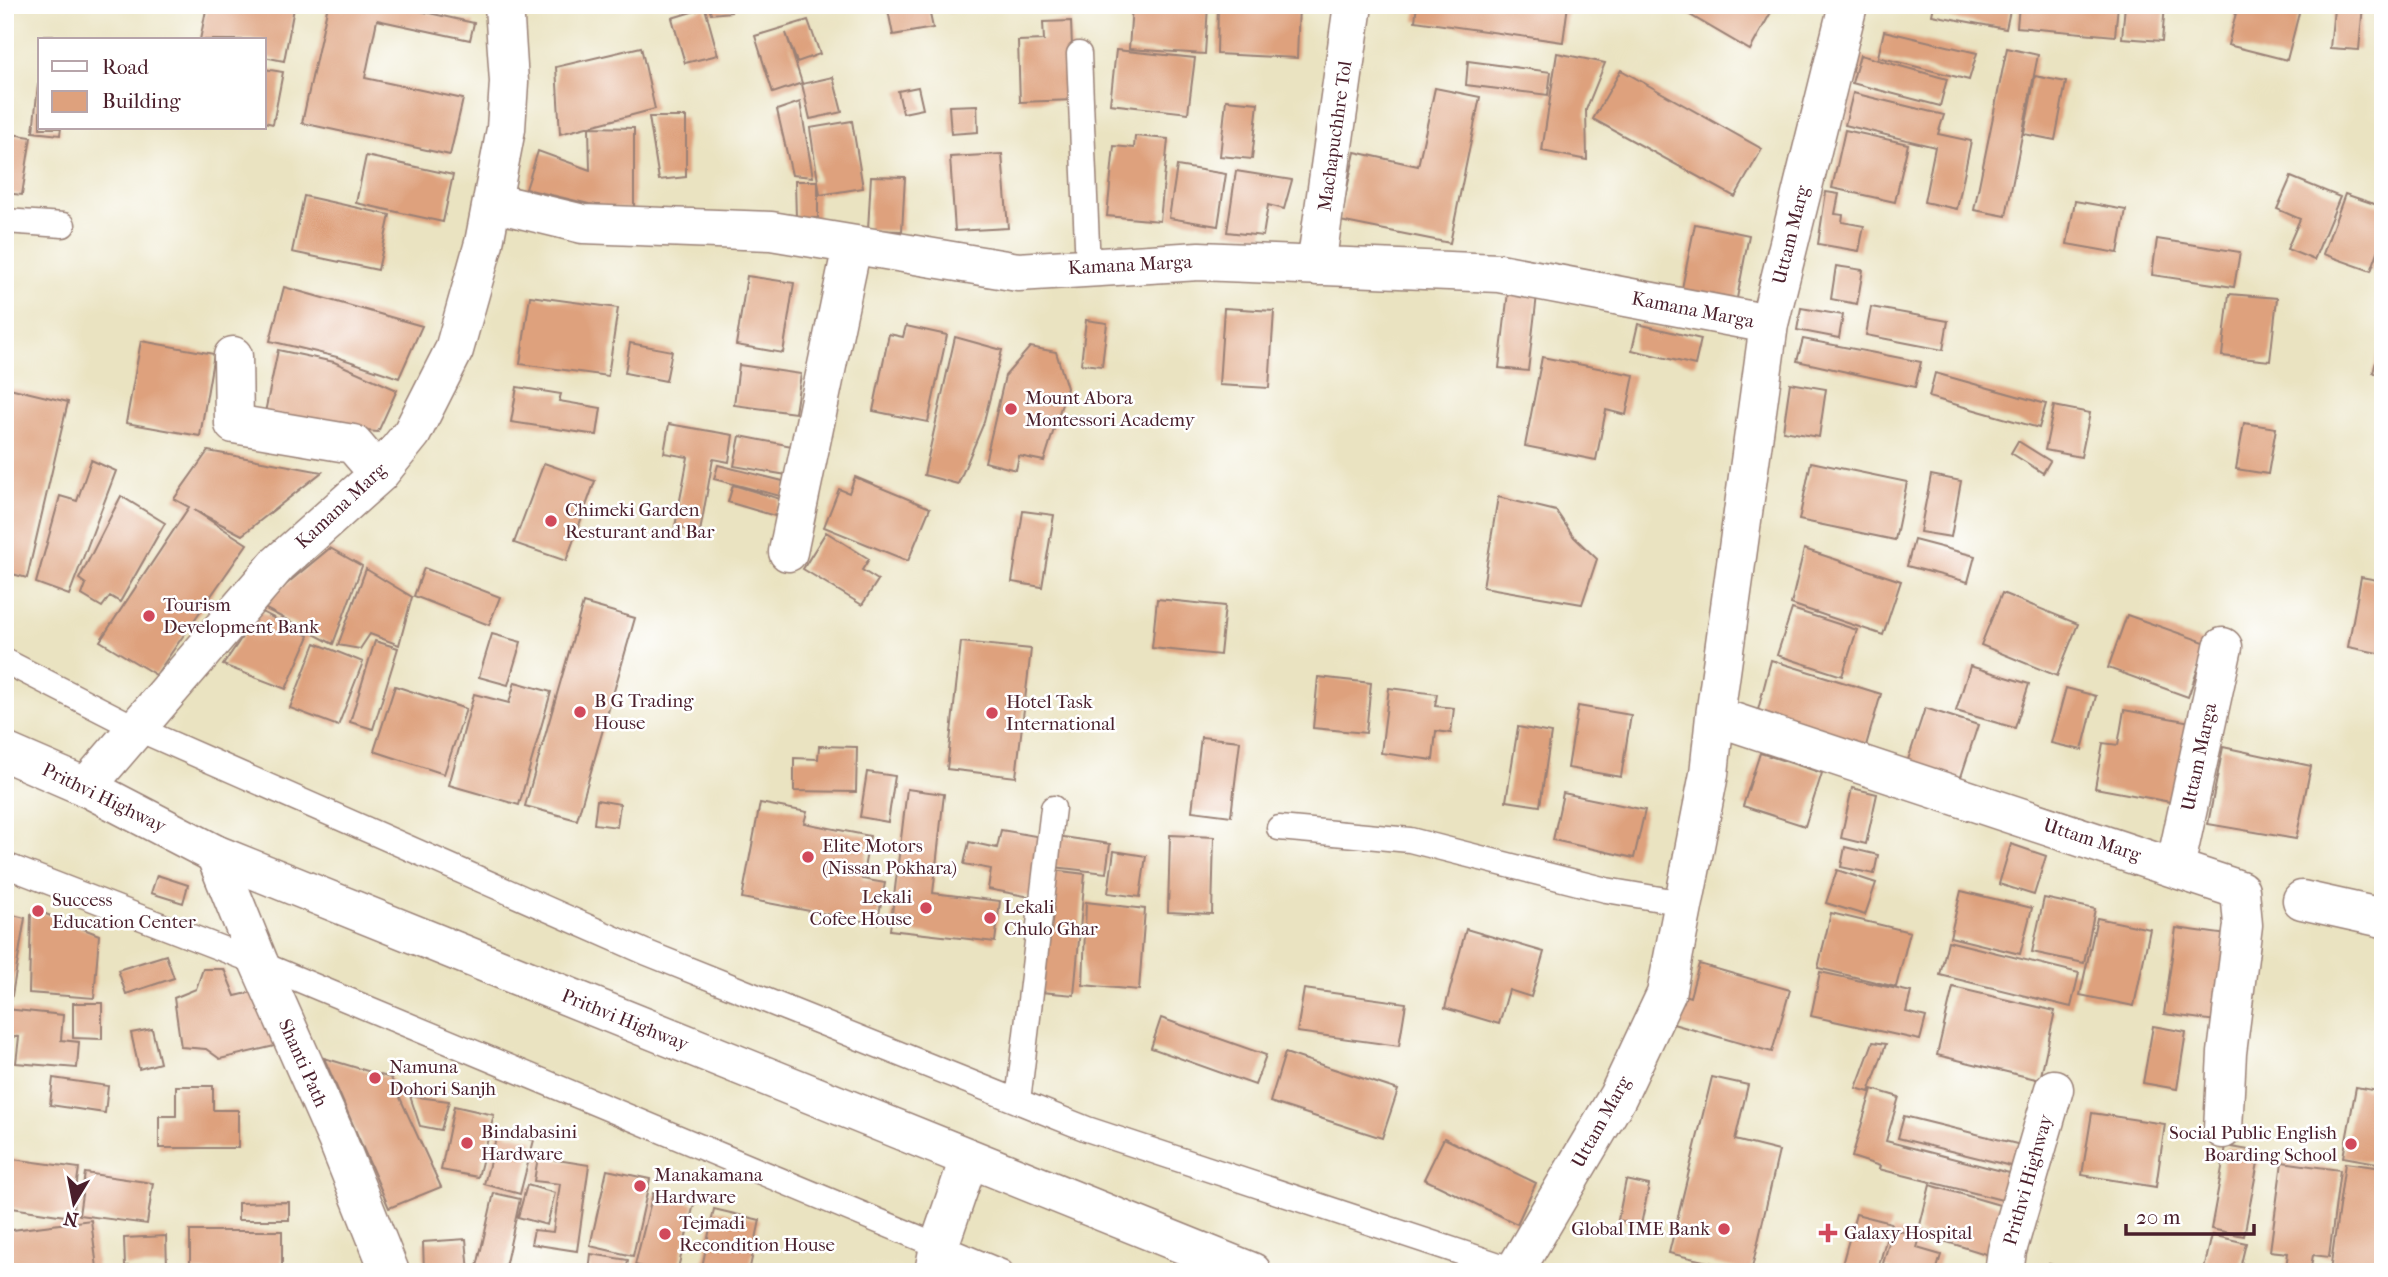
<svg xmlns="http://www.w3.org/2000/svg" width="2388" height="1277" viewBox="0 0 2388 1277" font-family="'IM FELL French Canon',serif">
<rect width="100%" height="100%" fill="#fff"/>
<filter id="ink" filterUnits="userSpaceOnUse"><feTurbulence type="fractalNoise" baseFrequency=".0143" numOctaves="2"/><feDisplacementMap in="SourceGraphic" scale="14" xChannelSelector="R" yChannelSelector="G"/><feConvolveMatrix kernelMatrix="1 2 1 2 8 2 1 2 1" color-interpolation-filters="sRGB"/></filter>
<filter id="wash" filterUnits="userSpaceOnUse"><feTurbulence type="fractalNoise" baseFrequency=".00686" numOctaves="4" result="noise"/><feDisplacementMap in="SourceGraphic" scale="28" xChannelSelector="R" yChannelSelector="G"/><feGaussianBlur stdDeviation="1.57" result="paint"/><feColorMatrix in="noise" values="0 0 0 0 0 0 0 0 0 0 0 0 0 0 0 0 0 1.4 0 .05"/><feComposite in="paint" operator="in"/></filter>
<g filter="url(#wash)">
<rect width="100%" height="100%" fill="#eae3c1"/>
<g id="blocks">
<!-- building -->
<path fill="#dea17d" d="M207,5h71l16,3 -10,53 -20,-4v-17h-64z
M328,5h65l81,18 -4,17 -93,-20 -12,58 98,21 -13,56 -148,-32z
M708,5h21l2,7 -20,2z
M887,5h41l5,23 -40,7z
M946,5h25v1l-22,7z
M1132,5h76l-3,49 -76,-5z
M1218,5h81l-2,53 -80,-4z
M1417,5h151l-5,37 -148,-21z
M1673,5h102l-25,45z
M1934,5h76l1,1 -5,23 -74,-14z
M2019,5h99l-3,31 -98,-9z
M2125,5h40l-3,36 -40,-3z
M2238,5h33l28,8 -12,47 -59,-15z
M2315,5h48l-4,45 -29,-2 4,-39 -19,-2z
M705,8l13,47 -33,8 -13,-45z
M808,20l12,34 -23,8 -11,-29 16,50 -29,10 -18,-57z
M1071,21l3,79 -54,2 -2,-61 26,-1 -1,-18z
M1884,31l93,22 -8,27 -91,-23z
M44,35l27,3v2h-28z
M641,47l14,62 -95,25 -4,-67z
M2007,48l31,7 -32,161 -32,-6z
M1116,50l79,8 -7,55 -78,-9z
M1557,53l48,10 -19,47 1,50 -45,-9z
M1860,55l87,24 -7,27 -88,-23z
M1468,61l83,11 -3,23 -82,-10z
M264,69l19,3 -10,52 -9,-2z
M1621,70l141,79 -27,48 -142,-78z
M2035,76l31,6 -11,58 -31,-6z
M833,77l9,35 -32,7 -8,-35z
M38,85h2v43h21l-1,7 -27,-3z
M918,87l5,22 -20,4 -5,-22z
M1435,88l45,9 -30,146 -110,-22 15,-69 63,14z
M1853,93l91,22 -6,19 33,7 -14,68 -33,-7 11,-55 -90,-22z
M1226,100l32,3 -6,56 -32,-3z
M800,102l13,75 -21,-2 -15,-65z
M977,105l1,27 -27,2 -2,-28z
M649,117h37v60l-27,3z
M852,121l11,67 -43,7 -10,-67z
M589,127l45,1v82l-45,-6 -63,-15 12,-38 52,19z
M1845,130l63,14 -13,58 -63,-14z
M5,133l26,4 -9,58 -17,-2z
M1135,136l33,3 -8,82 -53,-5 7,-70 20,2z
M1002,154l6,74 -53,3 -5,-74z
M366,156l87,19 -10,47 -87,-19z
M1177,166l49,8 -8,52 -49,-8z
M1236,171l56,9 -8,29 -16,-4 -5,31 -36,-4z
M871,176l34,1 -3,54 -34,-1z
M2291,177l49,20 -26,63 -27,-11 13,-30 -23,-10z
M795,181h23v37h-22z
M1826,192l13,2 -4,20 8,1 -1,7 22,4 -5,25 -41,-7z
M2345,194l38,13v31l-12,33 -48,-17z
M304,196l86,19 -12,55 -86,-18z
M2075,201l51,9 -8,43 -51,-9z
M1695,224l54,11 -15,79 -55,-11z
M2157,239l83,13 -6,35 -82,-12z
M1836,266l27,4 -6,34 -26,-5z
M747,276l47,7 -11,70 -47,-8z
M284,287l138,39 -23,52 -62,-21 -67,-16z
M1508,292l29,3 -9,76 -29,-3z
M2229,294l48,4 -7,63 -48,-5z
M530,296l88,12 -10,68 -88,-12z
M1871,307l77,14 -5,29 -77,-15z
M1224,308l50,3 -5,77 -50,-3z
M1801,308l42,7 -4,23 -42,-8z
M1086,320l21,3 -5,43 -21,-2z
M1638,324l63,15 -6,26 -63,-15z
M906,326l41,9 -19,87 -55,-11 16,-77 14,3z
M955,337l47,13 -19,75 -25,59 -34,-9z
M2382,338h1v37l-10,-2z
M1803,339l118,23 -6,25 -118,-26z
M141,341l73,13 -14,82 -74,-13z
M630,343l42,8 -6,30 -41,-8z
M1030,347l26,5 11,36 -23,73 -25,-5 -3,14 -31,-8 20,-86z
M278,350l56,12 63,28 -19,42 -115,-10z
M1542,357l92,18 -8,40 -20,-5 -10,50 -71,-14z
M739,365l62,9 -6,39 -61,-8z
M1935,373l111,31 -7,24 -110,-31z
M1790,383l36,6 -7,48 -36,-6z
M5,387l63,15 -41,176 -22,-6z
M517,387l44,7 -2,7 42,7 -4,27 -86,-13z
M2054,406l36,7 -9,44 -36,-7z
M2244,423l32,5 -8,46 -32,-5z
M669,424l64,11 -4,27 -16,-3 -13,73 -25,-5 13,-70 -24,-4z
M740,436l52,10 -5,29 -53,-9z
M2018,441l32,20 -7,12 -32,-20z
M208,451l114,21 -80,63 -48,-25 53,34 -91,131 -56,-34 89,-134 -15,-8z
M91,460l25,11 -47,124 -33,-12 24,-87 17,5z
M1811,462l96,20 -12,58 -96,-20z
M544,463l51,18 -29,80 -52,-18z
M718,465l69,17 -3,15 -70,-18z
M1931,475l30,6 -10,56 -31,-5z
M855,477l75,31 -22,53 -84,-34 15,-38 10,4z
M733,485l47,14 -5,17 -47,-14z
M121,496l44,27 -45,79 -10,-6 -8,11 -20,-12 4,-11 -7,-5z
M1498,497l58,14 18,26 23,22 -15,45 -99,-17z
M1023,511l31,4 -12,72 -30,-5z
M826,532l43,27 -7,11 16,10 -16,25 -59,-36z
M1914,540l61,16 -7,26 -61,-16z
M330,548l32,18 -29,78 -73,-38z
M1804,549l97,32 -18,54 -92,-31z
M424,568l76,29 -11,28 -75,-29z
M366,569l46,28 -13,48 -29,-11 -10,15 -22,-4z
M2361,577l22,4v73l-35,-7z
M2002,593l76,31 -21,52 -76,-31z
M1157,599l68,7 -5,49 -68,-7z
M583,603l52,15 -58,202 -52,-14z
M1792,609l65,21 -15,46 -65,-21z
M260,611l49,25 -23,53 -63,-24z
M2127,615l80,28 -19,54 -80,-29z
M492,634l29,8 -13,43 -29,-8z
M375,641l23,7 -25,81 -23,-7z
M961,642l70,7 -15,128 -69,-8z
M315,643l48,19 -25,64 -48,-18z
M1771,660l110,34 -16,55 -107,-39z
M1970,666l59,18 -14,44 -59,-17z
M1318,677l53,6 -5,50 -53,-5z
M515,682l36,10 -32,113 -70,-20 25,-91 35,9z
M395,686l71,23 -22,65 -70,-23z
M1389,688l48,6 -2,12 19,2 -3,25 -15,-2 -3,29 -52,-7z
M2066,688l30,8 -14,54 -31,-7z
M1578,706l53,9 -10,62 -53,-9z
M1925,708l53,17 -20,61 -53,-17z
M2124,710l67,12 -15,81 -81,-15 8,-45 15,2z
M1518,727l33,6 -11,73 -34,-5z
M1201,737l39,4 -9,75 -39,-5z
M819,746l38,1 -1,45 -62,-1v-33l24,1z
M2223,747l88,19 -15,73 -88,-15z
M1760,753l62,20 -17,53 -62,-20z
M867,772l28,4 -7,46 -28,-5z
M1852,788l25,6 -11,50 -25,-6z
M907,789l37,5 -11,99 67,8 -5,41 -105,-12z
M1563,793l82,17 -11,48 -81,-18z
M597,800l23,4 -3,23 -23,-3z
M760,803l47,9 -3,11 66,13 -8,43 23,4 -8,41 -135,-26z
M1001,830l46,8 -11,60 -48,-9 3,-20 -27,-5 5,-22 28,6z
M1170,835l44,2 -2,77 -44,-2z
M1057,836l53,8 -4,29 -52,-6z
M2011,844l35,12 -12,39 -35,-11z
M1845,847l33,8 -4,19 -33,-7z
M1114,851l32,5 -6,41 -32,-4z
M1052,870l33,4 -11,121 -33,-3z
M1837,870l39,13 -11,32 -39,-12z
M157,875l31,10 -5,18 -32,-10z
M1961,891l71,17 -12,46 -70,-17z
M2044,898l51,11 -11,54 -52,-11z
M1086,902l59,7 -6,81 -56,-5z
M38,911l61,24 -5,63 -65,-5 2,-79z
M5,913l20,5 -15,89 -5,-1z
M1831,913l79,19 -14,55 -78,-19z
M2097,918l53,11 -16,77 -54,-11z
M2176,928l52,7 -12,86 -52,-7z
M1466,929l78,23 -13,45 -22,-7 -10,34 -54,-16z
M1948,941l131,32 -8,34 -131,-32z
M166,955l8,23 -48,16 -8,-24z
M1699,964l91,26 -18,62 -99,-28 8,-30 9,3z
M203,969h21l11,27 31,-7 21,54 -67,16 -14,-10 -25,-2 -7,-49 22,-9z
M1820,972l91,20 -5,20 20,5 -6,23 -109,-24z
M1953,987l102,24 -15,69 -103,-25z
M1304,989l102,14 -7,43 -102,-14z
M73,1003h29v36l-29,-1z
M6,1009l57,6 -2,25 18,2 -2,26 -61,-5 3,-26 -14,-1z
M1161,1018l105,37 -11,30 -104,-37z
M2153,1026l33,6 -9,57 -34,-6z
M152,1029l8,34 -21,6 -8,-36z
M1873,1042l13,2 -17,48 -13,-4z
M1285,1053l113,37 -16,48 -112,-36z
M324,1058l67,20 50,109 -52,21z
M1712,1077l36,8 -13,55 44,11 -28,121 -82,-19z
M53,1078l55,8 -3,27 -55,-8z
M176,1086h37v24h25v38h-79v-32h17z
M2356,1087l27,5v72l-40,-7z
M1872,1089l27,8 -13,44 131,34 -7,27 -131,-33 1,-3 -28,-9z
M410,1096l39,5 -8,29 -21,-4z
M454,1106l40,9 -16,62 -37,-7z
M2092,1113l73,11 -9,63 -74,-12z
M1904,1116l121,30 -6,22 -121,-30z
M498,1131l36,9 -14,54 -36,-10z
M1444,1138l92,45 -19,41 -93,-45z
M2226,1146l34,6 -16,84 -33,-7z
M538,1157l51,8 -12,86 -46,-7 3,-14 19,2 7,-48 -26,-3z
M5,1158l74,10 -7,49 -67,-10z
M2282,1162l58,8 -11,87 -16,-2 -3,17 -24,-4 2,-15 -18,-2z
M2345,1163l38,5v63l-6,41 -47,-1z
M607,1170l43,9 -17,77 -43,-10z
M85,1173l68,10 -6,41 -68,-9z
M1626,1180l23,5 -8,40 -23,-5z
M527,1185l28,8 -8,32 -29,-8z
M1930,1185l73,21 -14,49 -71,-22z
M494,1193l26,6 -16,73h-25l-3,-1z
M653,1193l41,11 -17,68h-14l-28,-7z
M289,1202v18h-51v-17z
M714,1209l46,11 -11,52h-48z
M1856,1214l35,9 -14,49h-37z
M91,1220l6,48 -31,4h-61v-41z
M1893,1229l27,8 -3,11 24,7 -5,17h-37l-17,-5z
M190,1231h92v41h-92z
M2212,1235l34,8 -7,29h-22l-13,-3z
M166,1236l1,30h-42l-1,-28z
M466,1239l3,33h-45l-1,-30z
M591,1254l37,6 -2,12h-37z
M2049,1264l19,5 -1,3h-20z"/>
</g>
</g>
<g filter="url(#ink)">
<use href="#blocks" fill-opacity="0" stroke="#9a8176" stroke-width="2"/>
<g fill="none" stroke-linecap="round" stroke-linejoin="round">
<defs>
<path id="lane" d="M1079,54l9,214
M5,221l58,4
M5,661l131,67 509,224 442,177 433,143
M1279,828l131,12 196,50 78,13
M5,865l254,98 742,309
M1018,1101l35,-293"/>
<path id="street" d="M492,202l91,22 188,7 247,41 181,-11 300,12 270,51
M1316,266l37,-261
M233,356l1,68 119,20 26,30
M788,552l64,-306
M1715,716l525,174 3,35 -16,128 -4,76
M86,787l192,-223 101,-90 33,-41 42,-83 30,-107 22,-114 3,-47 -5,-77
M215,854l44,109 78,176 53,133
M2175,868l48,-221
M2302,900l81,18
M934,1272l5,-26 30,-87
M1514,1272l104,-176 48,-102 43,-220 6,-58 54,-392 79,-319
M2004,1272l3,-21 47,-162"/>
<path id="highway" d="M5,752l81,35 129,67 1037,418"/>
</defs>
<!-- lane casing -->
<use href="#lane" stroke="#9a8176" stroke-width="27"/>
<!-- street casing -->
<use href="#street" stroke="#9a8176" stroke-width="41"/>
<!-- highway casing -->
<use href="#highway" stroke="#9a8176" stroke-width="41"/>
<!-- lane -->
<use href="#lane" stroke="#fff" stroke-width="24"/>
<!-- street -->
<use href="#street" stroke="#fff" stroke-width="38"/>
<!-- highway -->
<use href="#highway" stroke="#fff" stroke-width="38"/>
</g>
</g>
<!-- markers -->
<g fill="#d1495b" stroke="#fff" stroke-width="2.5">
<circle cx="1011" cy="409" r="7"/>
<circle cx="551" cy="521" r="7"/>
<circle cx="149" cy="616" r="7"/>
<circle cx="580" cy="712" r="7"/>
<circle cx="992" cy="713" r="7"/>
<circle cx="808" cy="857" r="7"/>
<circle cx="926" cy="908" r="7"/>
<circle cx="38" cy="911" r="7"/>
<circle cx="990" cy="918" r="7"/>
<circle cx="375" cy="1078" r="7"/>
<circle cx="467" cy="1143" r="7"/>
<circle cx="2351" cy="1144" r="7"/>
<circle cx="640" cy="1186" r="7"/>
<circle cx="1724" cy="1229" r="7"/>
<path d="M1824.5 1222.5h7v7h7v7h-7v7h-7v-7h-7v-7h7z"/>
<circle cx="665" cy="1234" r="7"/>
</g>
<g text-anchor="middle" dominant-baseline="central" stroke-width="5" stroke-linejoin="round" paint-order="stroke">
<!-- street labels -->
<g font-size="19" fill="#4a1f2b" stroke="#fff">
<text transform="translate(1335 136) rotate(-82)">Machapuchhre Tol</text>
<text transform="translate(1791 235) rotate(-76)">Uttam Marg</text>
<text transform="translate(1130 265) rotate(-3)">Kamana Marga</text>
<text transform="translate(1693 310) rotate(11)">Kamana Marga</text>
<text transform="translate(341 506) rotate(-43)">Kamana Marg</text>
<text transform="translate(2199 757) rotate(-78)">Uttam Marga</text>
<text transform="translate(104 798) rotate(26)">Prithvi Highway</text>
<text transform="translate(2092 840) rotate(18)">Uttam Marg</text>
<text transform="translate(625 1020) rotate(22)">Prithvi Highway</text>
<text transform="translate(303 1063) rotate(66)">Shanti Path</text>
<text transform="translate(1601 1122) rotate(-61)">Uttam Marg</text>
<text transform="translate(2028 1180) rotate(-74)">Prithvi Highway</text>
</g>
<!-- poi labels -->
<g font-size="19" fill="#4a1f2b" stroke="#fff" text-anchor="start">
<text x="1025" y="398">Mount Abora<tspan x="1025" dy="22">Montessori Academy</tspan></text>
<text x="565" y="510">Chimeki Garden<tspan x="565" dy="22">Resturant and Bar</tspan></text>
<text x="163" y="605">Tourism<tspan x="163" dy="22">Development Bank</tspan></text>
<text x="594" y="701">B G Trading<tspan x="594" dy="22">House</tspan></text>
<text x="1006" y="702">Hotel Task<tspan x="1006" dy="22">International</tspan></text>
<text x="822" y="846">Elite Motors<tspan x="822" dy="22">(Nissan Pokhara)</tspan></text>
<text x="912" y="897" text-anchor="end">Lekali<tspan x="912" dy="22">Cofee House</tspan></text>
<text x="52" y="900">Success<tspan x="52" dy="22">Education Center</tspan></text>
<text x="1004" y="907">Lekali<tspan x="1004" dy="22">Chulo Ghar</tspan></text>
<text x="389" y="1067">Namuna<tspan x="389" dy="22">Dohori Sanjh</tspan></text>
<text x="481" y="1132">Bindabasini<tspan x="481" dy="22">Hardware</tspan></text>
<text x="2337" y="1133" text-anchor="end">Social Public English<tspan x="2337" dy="22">Boarding School</tspan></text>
<text x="654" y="1175">Manakamana<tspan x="654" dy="22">Hardware</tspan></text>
<text x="679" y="1223">Tejmadi<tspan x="679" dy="22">Recondition House</tspan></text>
<text x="1710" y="1229" text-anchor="end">Global IME Bank</text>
<text x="1844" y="1233">Galaxy Hospital</text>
</g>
</g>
<!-- margin -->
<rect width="2388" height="1277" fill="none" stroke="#fff" stroke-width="28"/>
<!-- legend -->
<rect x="38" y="38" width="228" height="91" fill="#ffffff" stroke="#b7a5aa" stroke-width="2"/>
<rect x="52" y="61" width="35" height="10" fill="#ffffff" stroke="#b7a5aa" stroke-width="2"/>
<text x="102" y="74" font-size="21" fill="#4a1f2b">Road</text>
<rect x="52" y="91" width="35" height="21" fill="#dea17d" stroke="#b7a5aa" stroke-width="2"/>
<text x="102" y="108" font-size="21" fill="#4a1f2b">Building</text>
<!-- north arrow -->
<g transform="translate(74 1203) rotate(190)" stroke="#ffffff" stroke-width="5" paint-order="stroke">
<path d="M0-5L12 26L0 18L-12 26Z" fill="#4a1f2b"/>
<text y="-10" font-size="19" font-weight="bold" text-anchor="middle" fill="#4a1f2b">N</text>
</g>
<!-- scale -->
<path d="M2126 1224v10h128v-10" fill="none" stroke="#4a1f2b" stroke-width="3.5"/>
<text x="2136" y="1224" font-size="21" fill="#4a1f2b" stroke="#ffffff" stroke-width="5" paint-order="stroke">20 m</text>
</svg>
